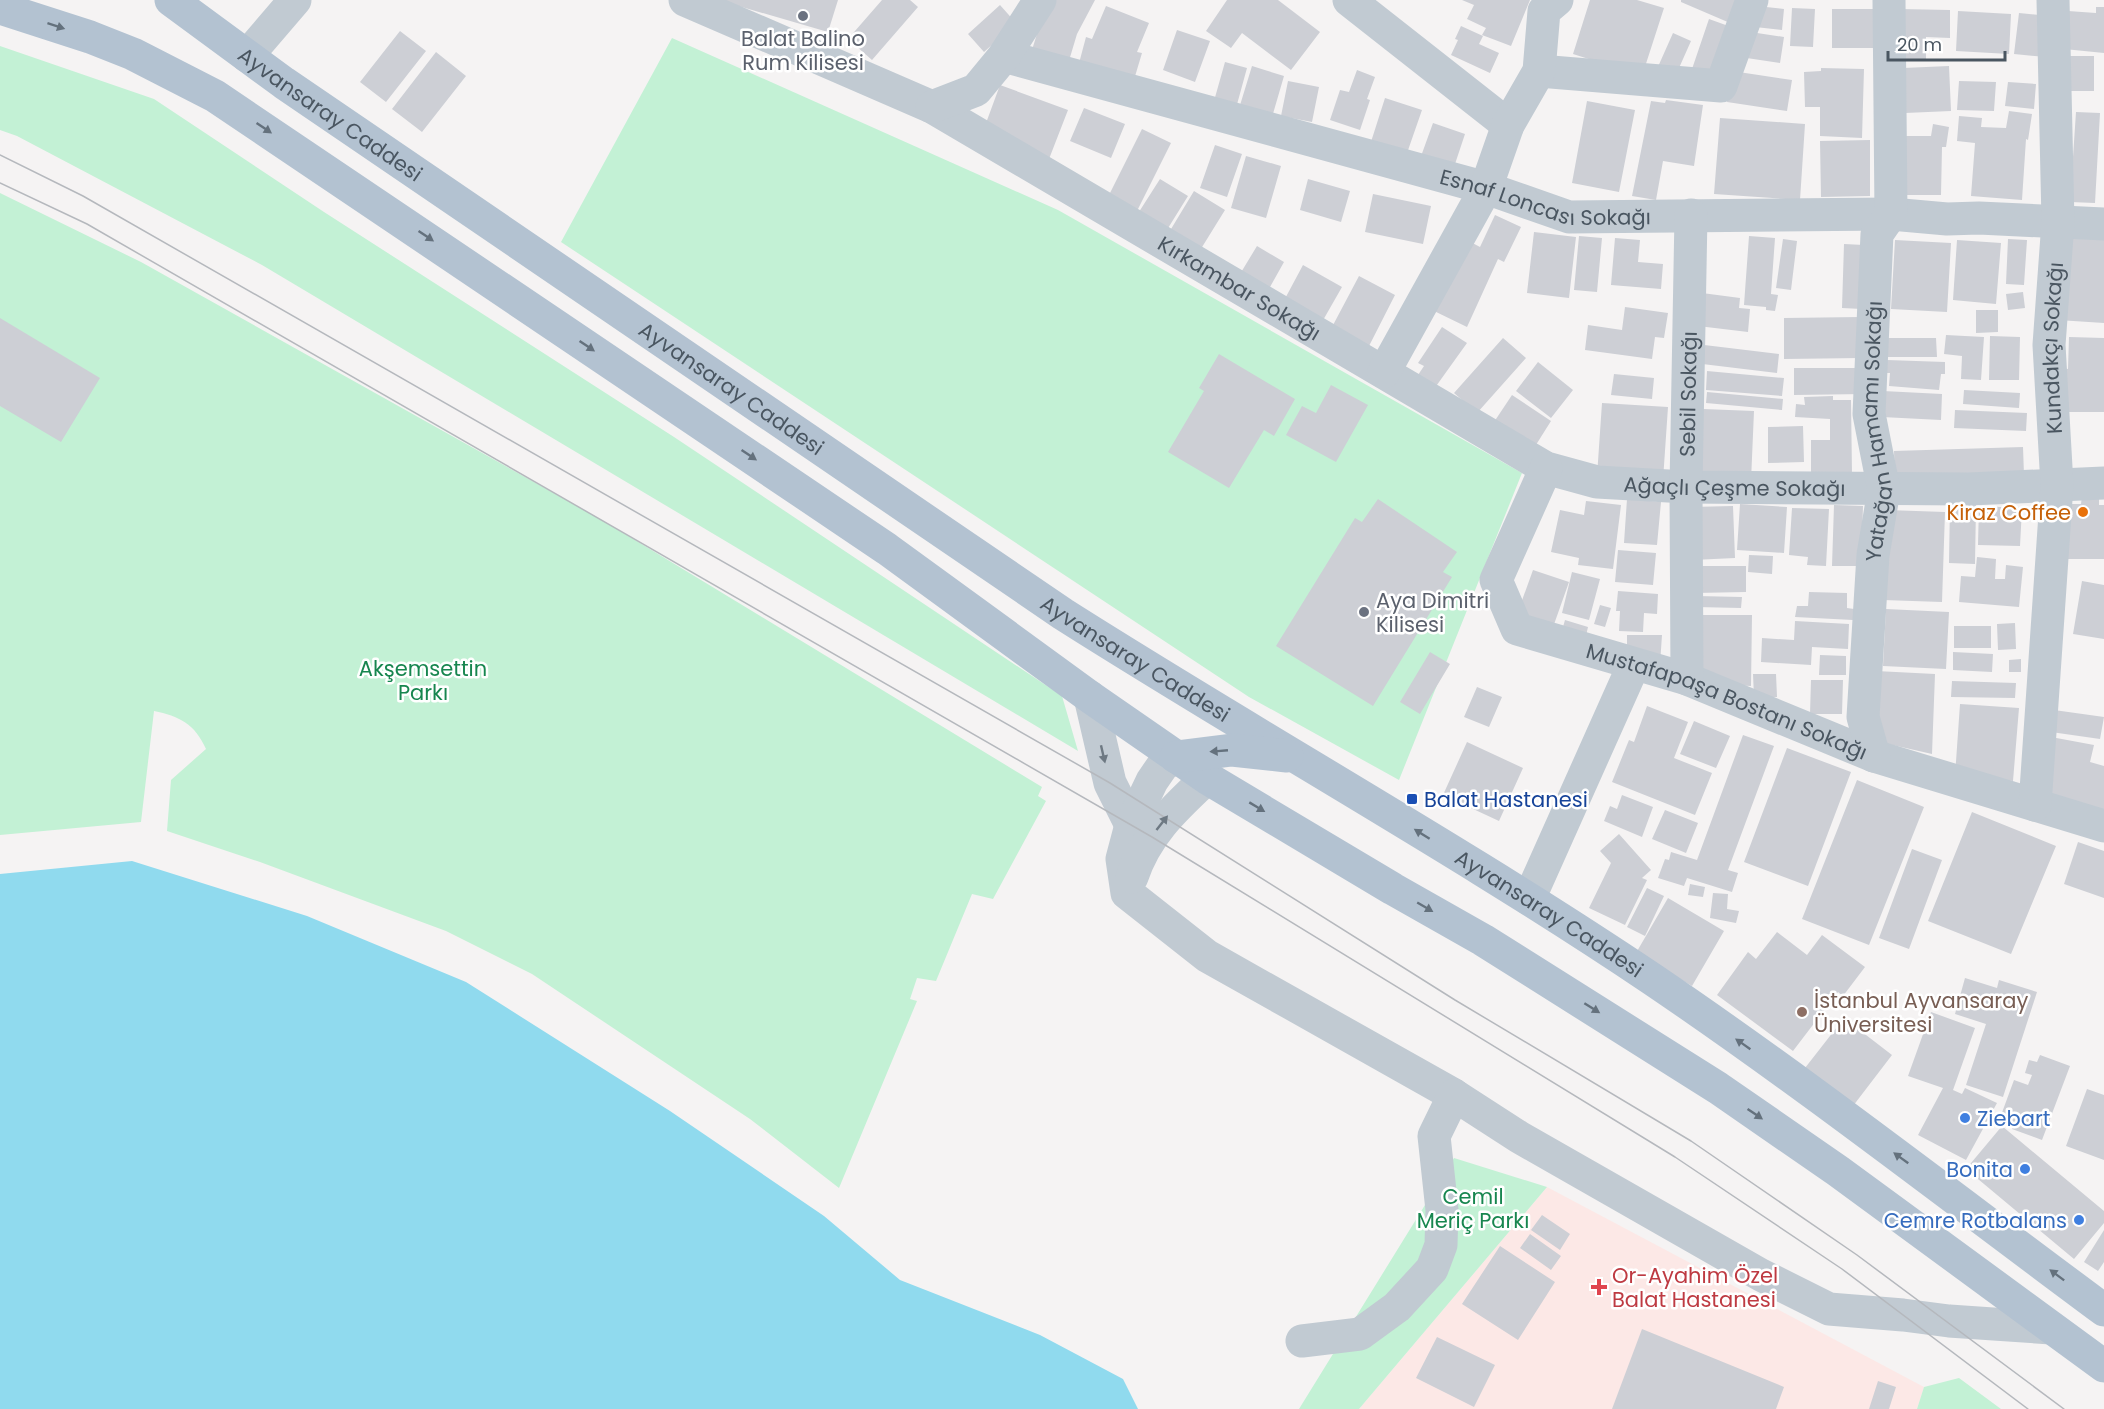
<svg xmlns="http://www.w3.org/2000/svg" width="2104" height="1409" viewBox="0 0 2104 1409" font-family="Poppins,sans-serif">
<rect width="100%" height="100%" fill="#f5f3f3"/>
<!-- medical -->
<path fill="#fce8e6" d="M1547,1187l377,200 -7,22h-558z"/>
<!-- green -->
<path fill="#c3f1d5" d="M672,38l386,172 464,263 -123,307 -150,-83 -688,-455z
M0,46l154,53 170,113 350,225 388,259 16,55 -816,-486 -245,-129 -17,-6z
M0,193l141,69 461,258 440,267 -4,9 8,5 -53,98 -21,-5 -36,87 -19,-3 -7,21 7,2 -78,187 -89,-69 -218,-145 -86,-43 -186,-69 -93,-31 4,-51 35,-31c-11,-25 -27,-33 -52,-38l-13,111 -141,13z
M1454,1158l93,29 -188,222h-60z
M1959,1378l42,31h-84l7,-22z"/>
<!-- water -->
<path fill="#90daee" d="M132,861l175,55 159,66 204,129 154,105 76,64 140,55 83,44 15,30h-1138v-535z"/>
<!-- building -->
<path fill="#cdcfd5" d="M718,0h120l-10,32z
M882,0h28l8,7 -46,53 -24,-21z
M1051,0h44l-18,34 -9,30 -37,-11 11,-35z
M1227,0h51l42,32 -29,38 -49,-37 -11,15 -25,-17z
M1462,0h68l-19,46 -29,-11 4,-7 -19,-9 7,-14z
M1590,0h47l27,8 -22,68 -69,-22z
M1681,0h67l-11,26 -56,-24z
M1000,5l16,18 -32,29 -16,-18z
M1106,6l43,17 -12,29 5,1 -9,30 -55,-16 8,-30 6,2z
M1757,6l27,3 -2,21 -27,-3z
M2096,7h8v46l-40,-4 4,-38 28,2z
M1792,8l23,1 -2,38 -23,-1z
M1832,9h44l-1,39h-43z
M1900,9l50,1v28l-24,-1v23l-25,-1z
M1958,11l53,3 -2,40 -53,-3z
M2019,13l31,3 -4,41 -32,-3z
M1709,19l25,9 -17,49 -25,-8z
M1461,26l22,10 -4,8 20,9 -9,20 -39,-18 7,-15 -3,-1z
M1177,30l33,11 -15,41 -32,-12z
M400,31l26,20 -40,51 -26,-20z
M1744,31l40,6 -4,26 -40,-6z
M1673,33l18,8 -16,36 -18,-8z
M436,52l30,24 -44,56 -30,-23z
M2062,56h32v35h-32z
M1225,62l22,6 -11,40 -22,-7z
M1252,66l32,10 -14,48 -33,-9z
M1949,66l2,45 -46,2 -2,-45z
M1821,68l43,1 -2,69 -42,-2v-29h-15l-1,-35 17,-1z
M1357,70l18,7 -8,22 3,1 -10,30 -30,-10 10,-30 9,2z
M1732,71l60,9 -5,31 -60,-9z
M1288,81l31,6 -7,35 -31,-6z
M1959,81l37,1 -2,29 -37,-1z
M2008,82l28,2 -2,25 -29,-3z
M1000,85l68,25 -19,49 -67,-25z
M1385,98l37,12 -16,46 -36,-11z
M1666,100l37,5 -9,61 -31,-5 -7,39 -24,-4 19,-95 14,2z
M1587,101l48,9 -16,82 -47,-9z
M1084,108l41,16 -14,34 -41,-17z
M2009,111l23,3 -4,26 -2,-1 -4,61 -51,-4 4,-53 -18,-2 2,-25 23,2 -1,9 25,1z
M2076,112l24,1 -5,90 -25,-1z
M1720,118l85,6 -5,76 -86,-6z
M1433,123l32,11 -12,36 -33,-11z
M1933,124l16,3 -3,20h-4l-1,48h-47l1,-59h36z
M1142,129l29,14 -35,70 -29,-14z
M1870,140v56l-49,1 -1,-56z
M1215,145l27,9 -15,43 -27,-9z
M1246,156l35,10 -15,52 -35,-10z
M1160,179l28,17 -23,37 -28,-18z
M1308,179l42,12 -9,31 -41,-12z
M1194,191l31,19 -26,42 -31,-18z
M1373,194l58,12 -8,38 -58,-12z
M1495,215l26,12 -17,35 -6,-3 -31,68 -35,-17 33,-71 15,8z
M1534,232l42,5 -7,61 -42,-5z
M1579,236l23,2 -5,54 -23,-2z
M1749,236l26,2 -4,56 7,1 -3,16 -9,-1v-3l-22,-2z
M2063,236l41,3v84l-46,-3z
M1615,238l25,2 -2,22 25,2 -2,25 -50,-4z
M1783,239l14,2 -6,49 -15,-2z
M2008,239l19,1 -3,45 -18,-1z
M1895,240l56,3 -4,69 -56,-3z
M1957,240l44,3 -5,61 -43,-4z
M1844,244l20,1 -2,64 -20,-1z
M1257,246l27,16 -19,34 -28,-17z
M1303,265l39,22 -24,42 -38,-21z
M1359,276l36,19 -26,51 -37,-19z
M2023,292l2,16 -17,2 -2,-16z
M1702,293l38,5 -1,10 11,1 -2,23 -50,-6z
M1625,307l43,6 -4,25 -9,-1 -3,22 -67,-9 3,-25 34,5z
M1976,310h22v22l-22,1z
M1860,317l1,41 -77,1v-41z
M0,318l100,60 -39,64 -61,-36z
M1442,327l25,16 -38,53 -17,-12 12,-18 -6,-3z
M1946,335l38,2 -3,43 -20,-1 1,-23 -18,-2z
M1990,336l30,1 -1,43h-30z
M2069,337l35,1v74h-43l1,-44 6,1z
M1503,338l23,20 -49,55 -23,-20z
M1887,338h49l1,19h-50z
M1696,344l83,10 -2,19 -83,-10z
M1219,354l76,45 -21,37 -10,-6 -35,58 -61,-36 36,-61 -5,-3z
M1887,360l58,2v12h-4l-2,16 -50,-4 1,-13h-3z
M1538,362l35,28 -22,28 -35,-27z
M1794,368h71v26l-71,1z
M1707,371l77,7 -2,18 -76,-6z
M1614,374l40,4 -2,21 -41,-4z
M1331,385l37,20 -32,57 -50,-27 16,-29 14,7z
M1964,390l56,3 -1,15 -56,-4z
M1883,391l59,3 -1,26 -59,-3z
M1707,392l76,7 -1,11 -76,-7z
M1512,395l39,26 -17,27 -40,-26z
M1833,396v4h18l1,75h-41v-35h19v-21l-35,-2 1,-13 9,1 -1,-8z
M1602,403l66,4 -5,73 -66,-4z
M1703,409l51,2 -3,70 -52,-2z
M1955,410l72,3 -1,18 -72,-3z
M1803,426l1,36 -36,1v-36z
M2023,447l1,28 -129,6 -1,-30z
M2082,496h17v9h5v54h-41l1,-55h17z
M1378,499l79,53 -14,20 9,5 -79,129 -97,-60 79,-128 7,4z
M1627,499l34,3 -4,43 -33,-2z
M1586,501l35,4 -8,64 -35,-4 1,-7 -28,-6 9,-42 24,5z
M1740,504l47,3 -3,46 -47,-3z
M1950,504l26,1 -1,59 -26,-1z
M1834,505l29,1 -2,60h-29z
M1733,506l2,52 -42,2 -2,-53z
M1979,506l43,2 -2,38 -42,-1z
M1792,508l37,1 -3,57 -19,-1 1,-8 -19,-2z
M1887,510l58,2 -3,90 -59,-2z
M1618,550l38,3 -3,32 -38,-3z
M1749,555l24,1 -1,18 -24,-2z
M1977,557l19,2 -1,20h10l1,-14 17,2 -4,40 -60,-5 2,-26 14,1z
M1695,566h51v26l-51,1z
M1533,570l36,12 -17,48 -36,-13z
M1572,572l28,7 -11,41 -27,-7z
M2082,581l22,4v54l-31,-5z
M1618,591l40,3 -1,20 -13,-1 -1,19 -24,-1 1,-20h-4z
M1809,592l38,1v15l7,1 -1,11 -58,-3 2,-11h11z
M1697,596l45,1 -1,11 -45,-1z
M1600,605l11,3 -6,19 -11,-3z
M1886,609l63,3 -3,57 -63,-3z
M1691,615h61l-1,71 -38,-2 -21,-7z
M1565,620l23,7 -3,13 -24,-6z
M1795,621l54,3 -1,25 -36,-2 -1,18 -50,-3 1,-24 32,2z
M2015,623l1,26 -18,1 -1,-26z
M1954,626h37v22h-37z
M1627,635h35l-2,29 -33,-13z
M1430,652l20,12 -30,50 -20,-12z
M1953,652l40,2 -1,18 -39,-2z
M1820,655l26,1v19h-27z
M2021,659v13h-12v-12z
M1876,671l59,3 -3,80 -57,-13z
M1753,674h23l1,23h-23z
M1811,680h32l-1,34h-32z
M1952,681l64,2 -1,15 -64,-1z
M1477,687l25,10 -13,30 -25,-10z
M1960,704l59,4 -6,73 -58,-5z
M1647,706l41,16 -14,36 38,15 -17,42 -83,-33 17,-42 5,2z
M2054,710l50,7 -4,22 -49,-7z
M1694,721l36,15 -14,32 -36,-14z
M1743,735l31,11 -46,124 10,3 -6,19 -45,-14 -3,8 -26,-8 7,-19 4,1 2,-8 26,8z
M2051,737l43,8 -4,17 14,4v53l-45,-15 -9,-14z
M1467,742l56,26 -24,53 -56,-26z
M1787,748l64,24 -43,114 -64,-24z
M1857,780l67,27 -55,138 -67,-26z
M1622,795l31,12 -11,30 -38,-16 6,-15 7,3z
M1665,810l33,13 -12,30 -34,-14z
M1972,812l84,34 -45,108 -83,-33z
M1619,834l32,36 -9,8 5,2 -22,45 -36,-17 22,-45 -11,-12z
M2078,842l26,9v47l-40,-14z
M1912,849l30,11 -33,89 -30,-11z
M1690,884l15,3 -2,10 -15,-2z
M1647,888l17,8 -19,40 -18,-9z
M1713,893l15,1 -1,15 12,2 -3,12 -26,-5z
M1668,898l56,33 -32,55 -56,-33z
M1777,932l30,23 15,-20 43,32 -22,29 -5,-4 -45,59 -76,-56 31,-43 8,7z
M1965,978l32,10 2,-8 38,12 -34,105 -37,-12 20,-61 -31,-10z
M1931,1012l44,16 -22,62 9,4 3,-6 32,15 -31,57 -48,-25 25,-47 -35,-12z
M1844,1018l48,37 -39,51 -48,-38z
M2040,1055l30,11 -28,74 -30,-11 2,-6 -14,-5 14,-38 14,5 4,-10 -7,-2 4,-13 8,2z
M2087,1089l17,6v65l-38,-14z
M2002,1126l102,85v12l-30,36 -108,-90z
M1542,1215l28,19 -10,16 -29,-20z
M2104,1230v32l-6,9 -14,-9z
M1530,1234l31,22 -10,14 -31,-22z
M1500,1246l55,36 -37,58 -56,-36z
M1642,1329l142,58 -8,22h-164z
M1437,1337l58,28 -21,42 -58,-29z
M1878,1381l18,6 -7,22h-20z"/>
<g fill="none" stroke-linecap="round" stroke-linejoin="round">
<!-- minor -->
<g stroke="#c1cad2" stroke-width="33">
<path id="s1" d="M685,0l247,107 614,361 51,14 89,5 283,2 135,-6"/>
<path d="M1349,0l159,125"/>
<path d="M247,56l48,-56"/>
<path id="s2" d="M1004,56l482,132 83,29 322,-3 56,5 32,-1 125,6"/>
<path d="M1539,71l182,15 31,-86"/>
<path d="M932,107l44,-17 28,-34 36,-56"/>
<path d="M1384,372l102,-184 22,-63 31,-54 5,-60 13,-11"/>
<path id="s3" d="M1546,468l-50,112 21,49 170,50 187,77 230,70"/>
<path id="s4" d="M1687,679l-1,-192 5,-272"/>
<path d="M1090,697l20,86 21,42"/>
<path id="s5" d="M1874,756l-11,-39 10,-162 11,-65 -15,-76 8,-180 14,-20 -2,-214"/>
<path d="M1176,757l-13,8 -11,16 -21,44 -9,34 5,34 80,63 247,139 65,42 242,138 68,34 74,6 46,6 102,7"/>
<path id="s6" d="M2035,805l22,-320 -8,-140 9,-123 -5,-222"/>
<path d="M1132,877c14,-43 43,-69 75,-99"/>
<path d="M1529,899l105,-235"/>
<path d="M1302,1341l58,-7 37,-27 35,-38 9,-24 1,-35 -8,-74 20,-41"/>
</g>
<!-- major -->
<g stroke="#b3c2d1" stroke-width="33">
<path id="s7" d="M171,0l113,83 779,531c195,124 397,236 589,365 155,105 302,220 452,331"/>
<path d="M0,8l90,29 43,17 82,42 672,453 203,148 117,81 186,111 90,51 235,148 120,83 266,195"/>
<path d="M1176,757l56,-7 55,6"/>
</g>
<!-- tram -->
<path stroke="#b5b8bd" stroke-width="1.5" d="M0,155l83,41 1027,587 345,217 236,141 166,114 207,154
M0,183l87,41 1065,613 523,320 167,112 186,140"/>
</g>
<!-- one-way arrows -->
<defs><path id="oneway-solid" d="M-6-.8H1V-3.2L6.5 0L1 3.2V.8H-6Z" transform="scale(1.5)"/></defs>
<g fill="#64717d">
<use href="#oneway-solid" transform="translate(56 26) rotate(18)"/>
<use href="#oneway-solid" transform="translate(264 128) rotate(34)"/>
<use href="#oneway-solid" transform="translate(426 236) rotate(34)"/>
<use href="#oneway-solid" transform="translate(587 346) rotate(34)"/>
<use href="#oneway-solid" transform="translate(749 455) rotate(34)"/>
<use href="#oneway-solid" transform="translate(1219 751) rotate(175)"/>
<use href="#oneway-solid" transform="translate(1257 807) rotate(31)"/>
<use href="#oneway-solid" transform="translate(1422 834) rotate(-148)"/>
<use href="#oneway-solid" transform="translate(1425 907) rotate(30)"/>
<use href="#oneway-solid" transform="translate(1592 1008) rotate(32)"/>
<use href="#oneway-solid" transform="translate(1743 1044) rotate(-145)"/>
<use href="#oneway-solid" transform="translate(1755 1114) rotate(34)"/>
<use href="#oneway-solid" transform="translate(1901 1158) rotate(-144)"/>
<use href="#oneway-solid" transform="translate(2057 1275) rotate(-143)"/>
</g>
<g fill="#6e7983">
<use href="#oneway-solid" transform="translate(1103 754) rotate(77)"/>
<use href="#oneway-solid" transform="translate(1162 823) rotate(-52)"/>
</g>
<!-- markers -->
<g fill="#6b7280" stroke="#fff" stroke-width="2">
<circle cx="803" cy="16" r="6"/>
<circle cx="1364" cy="612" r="6"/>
</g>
<circle fill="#e8710a" stroke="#fff" stroke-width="2" cx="2083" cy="512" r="6"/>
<rect fill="#1a4fb4" stroke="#fff" stroke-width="2" x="1406" y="793" width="12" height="12" rx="3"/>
<circle fill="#8d6e63" stroke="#fff" stroke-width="2" cx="1802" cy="1012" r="6"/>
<g fill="#3f7fe0" stroke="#fff" stroke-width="2">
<circle cx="1965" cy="1118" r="6"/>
<circle cx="2025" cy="1169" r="6"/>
<circle cx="2079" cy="1220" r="6"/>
</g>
<path fill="#e0444e" stroke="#fff" stroke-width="2" d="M1596 1278h6v6h6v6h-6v6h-6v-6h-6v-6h6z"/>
<g text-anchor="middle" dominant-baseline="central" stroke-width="5" stroke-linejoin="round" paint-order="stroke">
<!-- worship labels -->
<g font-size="21" fill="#5b616d" stroke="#fff">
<text x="803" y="38">Balat Balino<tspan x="803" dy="24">Rum Kilisesi</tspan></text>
<text x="1376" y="600" text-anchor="start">Aya Dimitri<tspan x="1376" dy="24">Kilisesi</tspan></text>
</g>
<!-- street labels -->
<g font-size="21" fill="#4a5661" stroke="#fff">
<text stroke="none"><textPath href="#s7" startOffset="196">Ayvansaray Caddesi</textPath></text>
<text stroke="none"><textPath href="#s2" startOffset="561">Esnaf Loncası Sokağı</textPath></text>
<text stroke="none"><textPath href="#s1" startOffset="626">Kırkambar Sokağı</textPath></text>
<text stroke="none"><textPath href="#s6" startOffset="458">Kundakçı Sokağı</textPath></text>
<text stroke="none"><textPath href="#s7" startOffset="682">Ayvansaray Caddesi</textPath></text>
<text stroke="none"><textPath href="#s4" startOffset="285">Sebil Sokağı</textPath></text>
<text stroke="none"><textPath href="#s5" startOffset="328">Yatağan Hamamı Sokağı</textPath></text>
<text stroke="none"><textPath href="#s1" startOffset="1172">Ağaçlı Çeşme Sokağı</textPath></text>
<text stroke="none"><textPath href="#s7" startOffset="1168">Ayvansaray Caddesi</textPath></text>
<text stroke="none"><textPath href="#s3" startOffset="398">Mustafapaşa Bostanı Sokağı</textPath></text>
<text stroke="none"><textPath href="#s7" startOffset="1654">Ayvansaray Caddesi</textPath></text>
</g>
<!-- food labels -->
<g font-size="21" fill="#c56008" stroke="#fff" text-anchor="end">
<text x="2071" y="512">Kiraz Coffee</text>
</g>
<!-- park labels -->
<g font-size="21" fill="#17864f" stroke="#fff">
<text x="423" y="668">Akşemsettin<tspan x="423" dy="24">Parkı</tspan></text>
<text x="1473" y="1196">Cemil<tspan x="1473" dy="24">Meriç Parkı</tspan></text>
</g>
<!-- transit labels -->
<g font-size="21" fill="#164399" stroke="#fff" text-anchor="start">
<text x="1424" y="799">Balat Hastanesi</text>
</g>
<!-- education labels -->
<g font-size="21" fill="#785e54" stroke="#fff" text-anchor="start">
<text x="1814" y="1000">İstanbul Ayvansaray<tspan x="1814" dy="24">Üniversitesi</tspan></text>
</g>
<!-- shop labels -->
<g font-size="21" fill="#366cbe" stroke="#fff" text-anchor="end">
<text x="1977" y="1118" text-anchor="start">Ziebart</text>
<text x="2013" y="1169">Bonita</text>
<text x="2067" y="1220">Cemre Rotbalans</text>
</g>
<!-- health labels -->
<g font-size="21" fill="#be3a42" stroke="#fff" text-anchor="start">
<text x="1612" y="1275">Or-Ayahim Özel<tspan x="1612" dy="24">Balat Hastanesi</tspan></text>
</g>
</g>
<!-- scale -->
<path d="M1888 51v9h117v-9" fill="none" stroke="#4a5661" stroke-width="3"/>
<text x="1897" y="51" font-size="18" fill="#4a5661" stroke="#ffffff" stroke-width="4.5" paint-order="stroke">20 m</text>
</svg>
